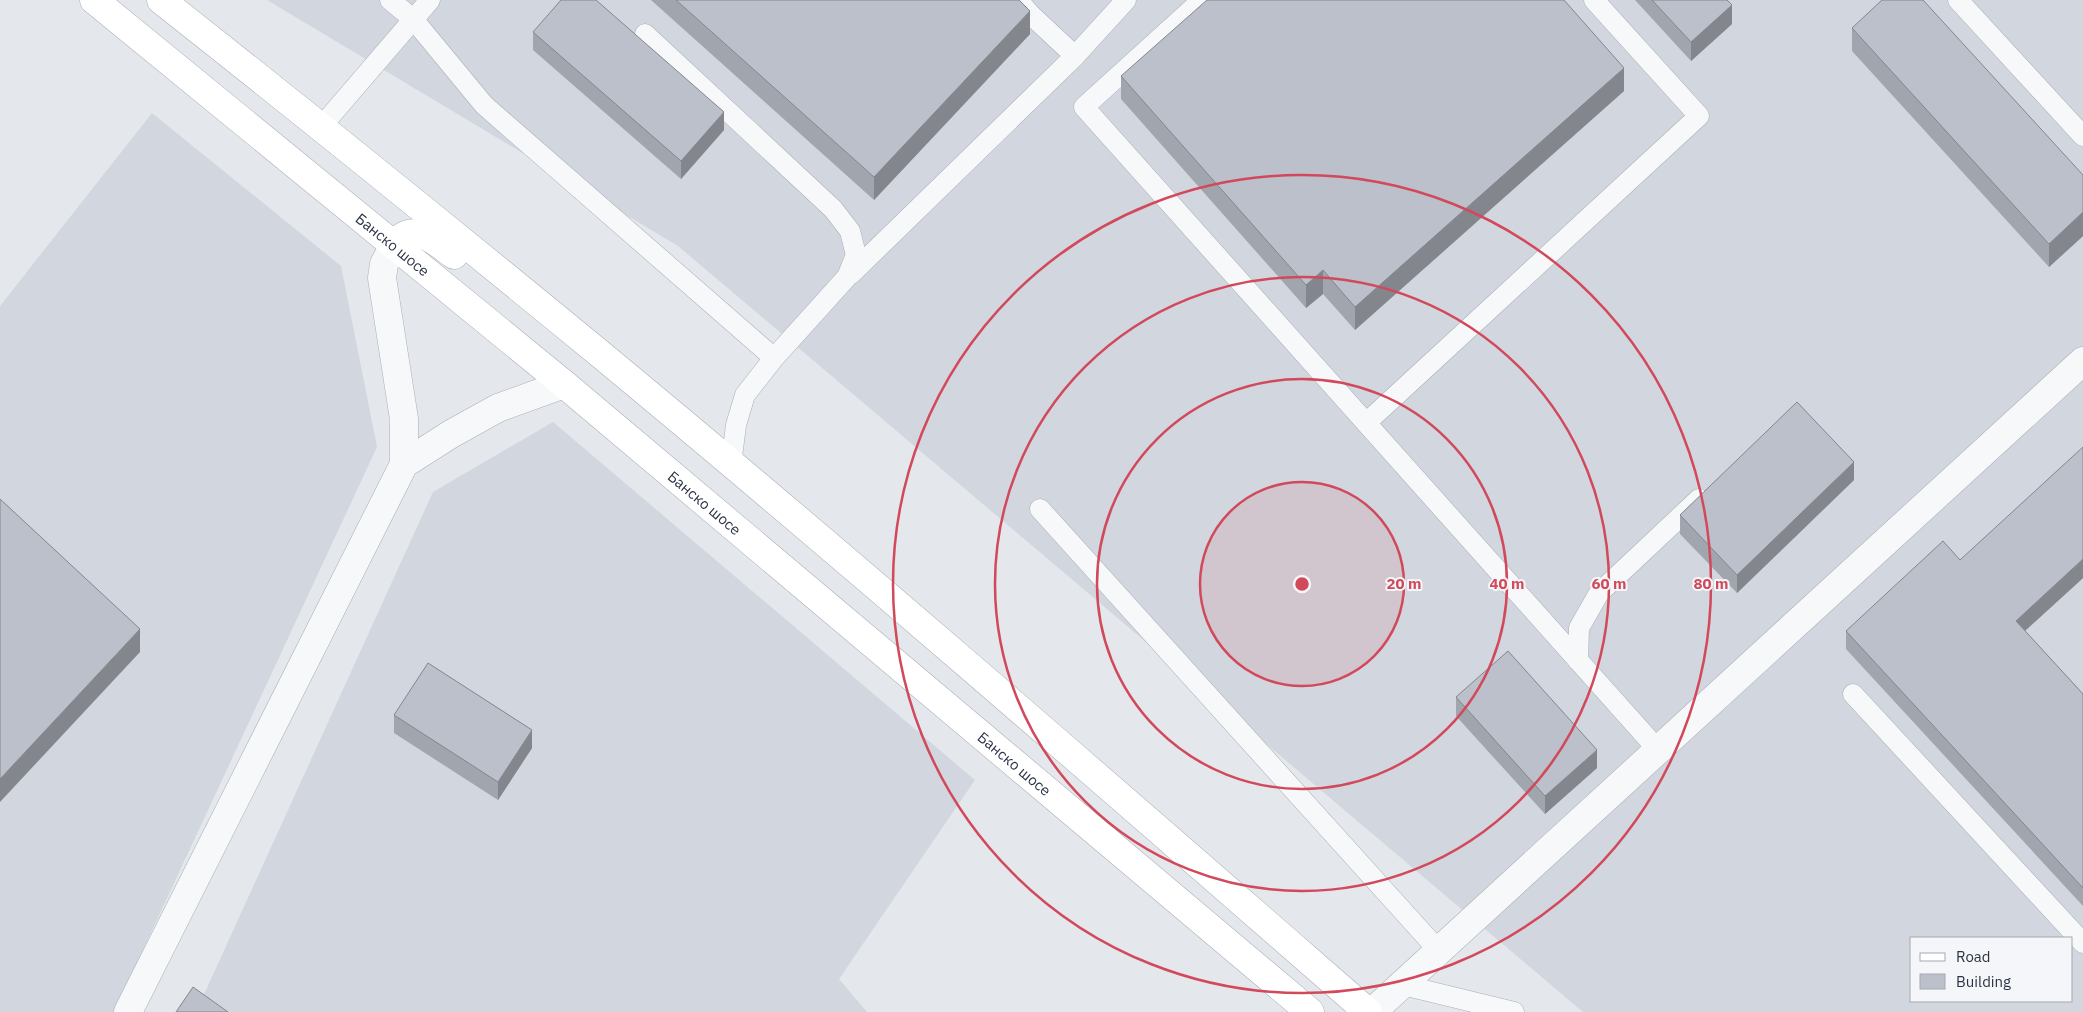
<svg xmlns="http://www.w3.org/2000/svg" width="2083" height="1012" viewBox="0 0 2083 1012" font-family="'IBM Plex Sans',sans-serif">
<rect width="100%" height="100%" fill="#e4e7ec"/>
<!-- built -->
<path fill="#d2d6de" fill-rule="evenodd" d="M267,0h1816v1012h-500l-905,-766zM1912,938h160v63h-160z
M152,113l189,153 36,181 -263,565h-114v-706z
M553,422l422,358 -136,199 28,33h-671l237,-520z"/>
<g fill="none" stroke-linecap="round" stroke-linejoin="round">
<defs>
<path id="lane" d="M390,0l23,19 71,86 290,253
M1018,0l12,14 45,42
M1202,0l-118,107 575,644
M1958,0l125,136
M645,34l188,175 17,22 6,24 -9,22 -73,81 -29,37 -9,30 -5,40
M321,127l109,-127
M851,274l224,-218 51,-56
M1366,423l333,-307 -105,-116
M1040,509l399,442
M1578,661l1,-33 20,-35 100,-94
M1853,694l230,249
M1403,985l111,27"/>
<path id="street" d="M404,464l47,-30 47,-26 66,-24
M128,1012l276,-548v-45l-22,-141 2,-14 11,-20
M1372,1012l711,-651"/>
<g id="secondary">
<path id="s1" d="M94,0l470,384 746,628"/>
<path d="M161,0c147,116 293,234 438,353 260,215 514,437 769,659"/>
<path d="M395,244c19,-24 41,-2 59,11"/>
</g>
</defs>
<!-- lane casing -->
<use href="#lane" stroke="#a9aeb7" stroke-width="21"/>
<!-- street casing -->
<use href="#street" stroke="#a9aeb7" stroke-width="29"/>
<!-- secondary casing -->
<use href="#secondary" stroke="#a9aeb7" stroke-width="29"/>
<!-- lane -->
<use href="#lane" stroke="#f7f8fa" stroke-width="20"/>
<!-- street -->
<use href="#street" stroke="#f7f8fa" stroke-width="28"/>
<!-- secondary -->
<use href="#secondary" stroke="#fff" stroke-width="28"/>
</g>
<!-- wall -->
<path fill="#a1a5ae" d="M651,0h368l11,34 -156,166z
M1635,0h92l5,24 -41,37z
M1852,28l231,147v61l-34,31 -197,-216z
M533,32l191,98 -43,49 -148,-129z
M1121,76l503,15 -269,239 -32,-36 -17,14 -185,-209z
M1854,480l-117,113 -57,-59v-19z
M2083,578l-58,53 58,63v212l-237,-257v-18z
M1456,697l141,71 -52,46 -89,-98z
M394,715l138,33 -34,52 -104,-67z"/>
<!-- shaded-wall -->
<path fill="#83868d" d="M1732,5v19l-41,37v-19z
M1030,11v23l-156,166v-23z
M1624,68v23l-269,239v-23z
M724,112v18l-43,49v-18z
M2083,212v24l-34,31v-23z
M1323,270v24l-17,14v-23z
M1854,462v18l-117,113v-18z
M2083,559v19l-67,61v-18z
M140,629v23l-140,150v-23z
M532,730v18l-34,52v-18z
M1597,750v18l-52,46v-18z"/>
<!-- building -->
<path fill="#bbc0ca" stroke="#83868d" d="M561,0h35l128,112 -43,49 -148,-129z
M676,0h343l11,11 -156,166z
M1207,0h357l60,68 -269,239 -32,-37 -17,15 -185,-209z
M1652,0h75l5,5 -41,37z
M1882,0h41l160,175v37l-34,32 -197,-216z
M1797,402l57,60 -117,113 -57,-60z
M2083,447v112l-67,62 67,73v194l-237,-257 97,-90 17,19z
M0,499l140,130 -140,150z
M1508,651l89,99 -52,46 -89,-99z
M428,663l104,67 -34,52 -104,-67z
M193,987l35,25h-52z"/>
<!-- distance rings -->
<circle cx="1302" cy="584" r="102" fill="#d1495b" fill-opacity=".12"/>
<g fill="none" stroke="#d1495b" stroke-width="2.5">
<circle cx="1302" cy="584" r="102"/>
<circle cx="1302" cy="584" r="205"/>
<circle cx="1302" cy="584" r="307"/>
<circle cx="1302" cy="584" r="409"/>
</g>
<g text-anchor="middle" dominant-baseline="central" stroke-width="4" stroke-linejoin="round" paint-order="stroke">
<!-- street labels -->
<g font-size="15" fill="#2b3445" stroke="#f4f6f9">
<text stroke="none"><textPath href="#s1" startOffset="386">Банско шосе</textPath></text>
<text stroke="none"><textPath href="#s1" startOffset="791">Банско шосе</textPath></text>
<text stroke="none"><textPath href="#s1" startOffset="1196">Банско шосе</textPath></text>
</g>
</g>
<circle cx="1302" cy="584" r="8" fill="#d1495b" stroke="#f4f6f9" stroke-width="2.5"/>
<g font-size="15" text-anchor="middle" font-weight="bold" fill="#d1495b" stroke="#f4f6f9" stroke-width="4" stroke-linejoin="round" paint-order="stroke">
<text x="1404" y="589">20 m</text>
<text x="1507" y="589">40 m</text>
<text x="1609" y="589">60 m</text>
<text x="1711" y="589">80 m</text>
</g>
<!-- legend -->
<rect x="1910" y="937" width="162" height="65" fill="#f4f6f9" stroke="#a4a8b1"/>
<rect x="1920" y="953" width="25" height="8" fill="#ffffff" stroke="#a4a8b1"/>
<text x="1956" y="962" font-size="15" fill="#2b3445">Road</text>
<rect x="1920" y="974" width="25" height="15" fill="#bbc0ca" stroke="#a4a8b1"/>
<text x="1956" y="987" font-size="15" fill="#2b3445">Building</text>
</svg>
